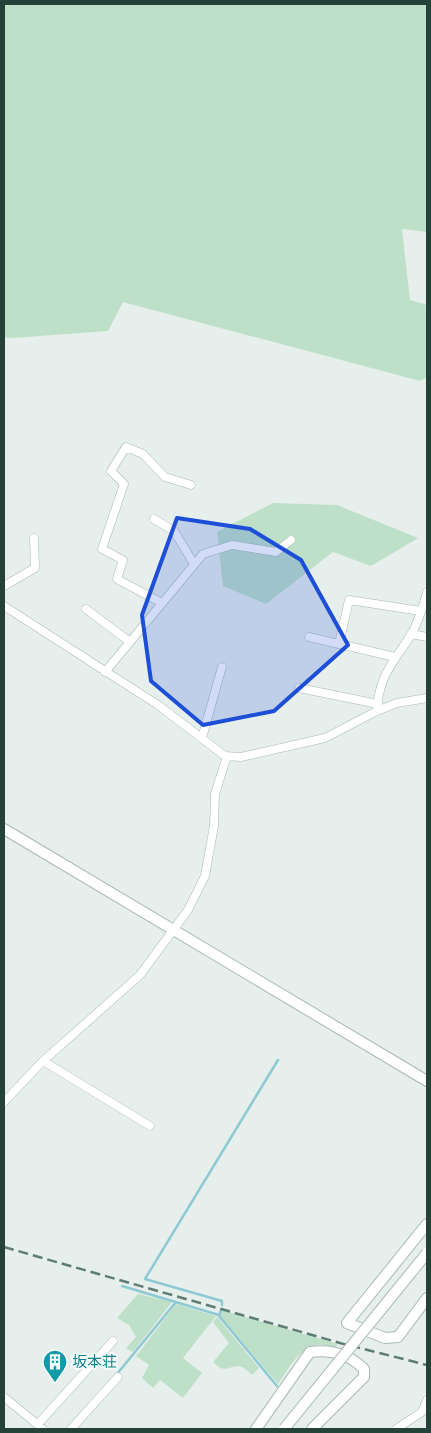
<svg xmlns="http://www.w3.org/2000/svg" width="431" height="1433" viewBox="0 0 431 1433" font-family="Karla,'Noto Sans JP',sans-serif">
<rect width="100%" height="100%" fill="#e6efeb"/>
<!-- green -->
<path fill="#bfe0c8" d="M4,4h423v228l-25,-3 8,71 17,5v72l-7,4 -297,-79 -15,29 -95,7 -9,-1z
M273,503l64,2 81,33 -47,28 -38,-14 -67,52 -43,-18 -6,-54z
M138,1294l34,8 -39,50 -7,-4 10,-11 -7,-12 -12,-7z
M176,1304l40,12 -33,42 19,15 -19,25 -23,-18 -7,8 -11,-10 7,-13 -13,-9z
M222,1310l116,34 -4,4c-3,-1 -8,-3 -12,-3 -20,-3 -34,25 -44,39l-58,-68z
M217,1317l42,51 -7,7c-11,-11 -13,-10 -27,-6l-5,-1 -7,-6 16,-19 -16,-21z"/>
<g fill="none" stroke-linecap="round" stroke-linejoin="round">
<!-- stream -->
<path stroke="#8ec9d4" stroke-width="2.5" d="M122,1286l97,29
M222,1305v-4l-77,-22 133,-219
M221,1310l-2,6 58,70
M117,1374l59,-72"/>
<defs>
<path id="minor" d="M154,519l20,12 20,33
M4,586l31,-18 -1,-30
M162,603l-45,-24 6,-19 -21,-11 22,-65 -13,-13 15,-24 17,7 22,23 26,8
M4,606l154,99 67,51 16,1 84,-19 52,-27 20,-8 30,-5
M86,609l44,33
M411,634l16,3
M309,637l86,20
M339,644l10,-44 72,11
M105,672l98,-118 29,-9 44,7 15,-12
M299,688l79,16
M377,711c2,-36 16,-48 34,-76 8,-14 12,-28 16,-43
M202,738l20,-71
M43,1061l107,65
M4,1102l39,-41 97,-86 48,-65 17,-34 9,-50 1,-32 12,-38
M4,1397l39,32
M38,1424l75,-83
M71,1429l47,-52
M396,1429l26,-17 5,-12"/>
<path id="tertiary" d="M4,829l423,252
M427,1224l-80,99 38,15 13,-1 29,-39
M256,1429l54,-77c21,-3 39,2 54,17v8l-52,52"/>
</defs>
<!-- minor casing -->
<use href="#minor" stroke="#a8b8b2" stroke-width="9"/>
<!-- tertiary casing -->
<use href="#tertiary" stroke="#a8b8b2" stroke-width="12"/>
<!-- minor -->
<use href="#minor" stroke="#fff" stroke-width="8"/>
<!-- tertiary -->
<use href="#tertiary" stroke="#fff" stroke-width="10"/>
<!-- rail -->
<path stroke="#5f7d75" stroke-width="2.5" stroke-dasharray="10 5" stroke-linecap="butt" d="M4,1247l336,96 87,22"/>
<defs>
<path id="tertiary-bridge" d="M284,1429l143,-176"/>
</defs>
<!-- tertiary-bridge casing -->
<use href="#tertiary-bridge" stroke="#a8b8b2" stroke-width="12" stroke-linecap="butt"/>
<!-- tertiary-bridge -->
<use href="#tertiary-bridge" stroke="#fff" stroke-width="10"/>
</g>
<!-- marked area -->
<path fill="#1d4ed8" fill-opacity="0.2" stroke="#1d4ed8" stroke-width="4" stroke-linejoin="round" d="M177,518l73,11 51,31 47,85 -74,66 -71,14 -52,-44 -9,-66z"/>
<!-- icons -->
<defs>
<symbol id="building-pin" viewBox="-11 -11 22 30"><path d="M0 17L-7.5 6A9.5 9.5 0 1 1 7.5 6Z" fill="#0f9aa8" stroke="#f7fbf9"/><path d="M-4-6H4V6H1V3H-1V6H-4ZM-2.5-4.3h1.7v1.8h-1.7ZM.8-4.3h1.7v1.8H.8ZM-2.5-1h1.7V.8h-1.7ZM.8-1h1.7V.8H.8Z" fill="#fff"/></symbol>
</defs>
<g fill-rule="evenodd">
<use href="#building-pin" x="41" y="1348" width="28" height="38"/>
</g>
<g text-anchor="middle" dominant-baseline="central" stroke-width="4" stroke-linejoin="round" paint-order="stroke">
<!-- culture labels -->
<g font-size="15" fill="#0d838f" stroke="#f7fbf9" text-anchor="start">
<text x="72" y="1362">坂本荘</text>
</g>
</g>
<!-- border -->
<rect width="431" height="1433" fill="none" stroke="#24423a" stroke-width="10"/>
</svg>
